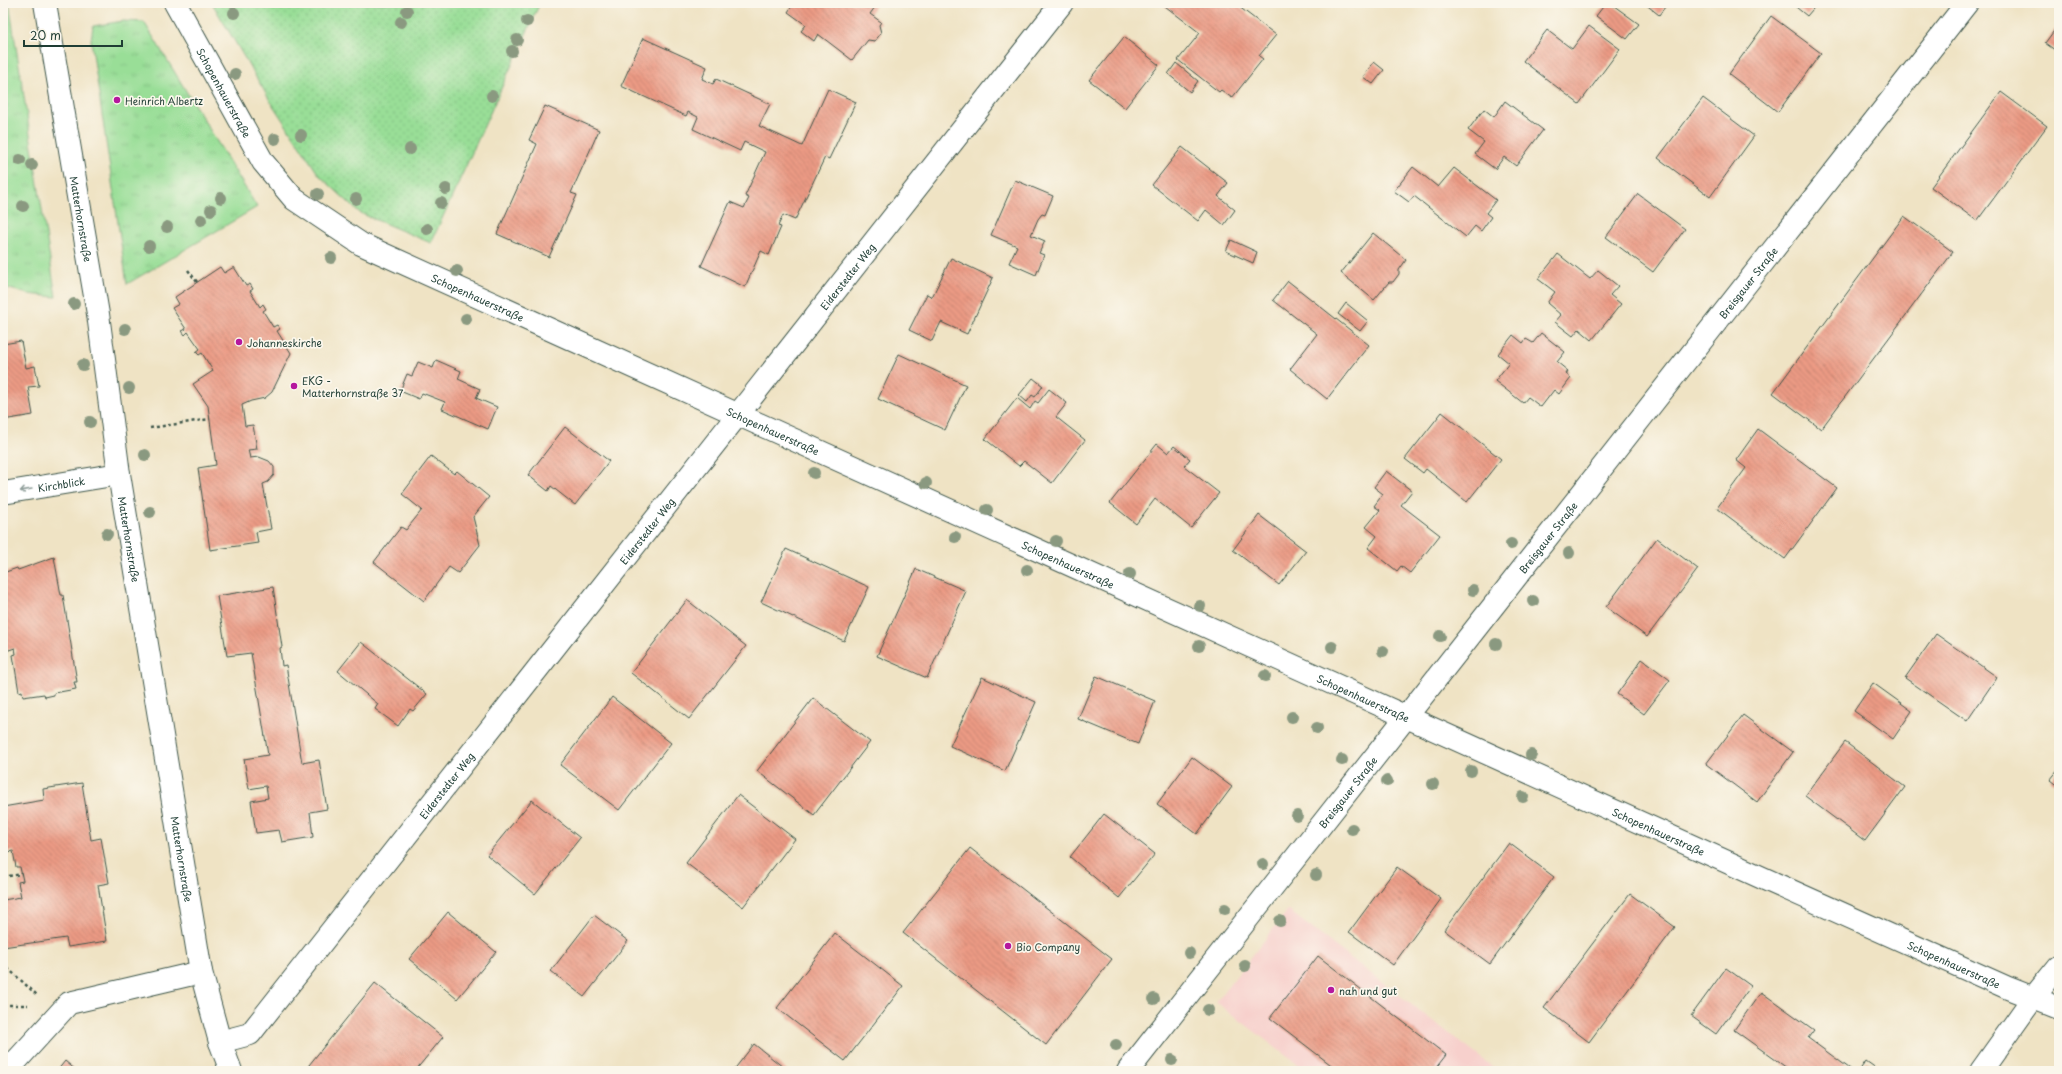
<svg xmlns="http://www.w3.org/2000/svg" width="2062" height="1074" viewBox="0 0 2062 1074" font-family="'Playpen Sans',sans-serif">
<defs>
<pattern id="grass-tufts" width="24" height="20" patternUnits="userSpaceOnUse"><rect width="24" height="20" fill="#99de97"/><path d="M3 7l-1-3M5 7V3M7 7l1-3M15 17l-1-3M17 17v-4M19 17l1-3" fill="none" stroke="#83bf83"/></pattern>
<pattern id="park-dots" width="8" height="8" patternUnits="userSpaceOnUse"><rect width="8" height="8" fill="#99de97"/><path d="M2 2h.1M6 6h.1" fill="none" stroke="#83bf83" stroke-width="1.8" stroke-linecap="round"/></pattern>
<pattern id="building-back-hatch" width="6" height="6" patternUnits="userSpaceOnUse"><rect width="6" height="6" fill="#eb9a84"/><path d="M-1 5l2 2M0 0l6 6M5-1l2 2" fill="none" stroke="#be7f6d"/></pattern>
</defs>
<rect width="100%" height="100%" fill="#fbf7ec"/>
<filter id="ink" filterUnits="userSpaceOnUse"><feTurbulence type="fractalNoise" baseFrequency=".025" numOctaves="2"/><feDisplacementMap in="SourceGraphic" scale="8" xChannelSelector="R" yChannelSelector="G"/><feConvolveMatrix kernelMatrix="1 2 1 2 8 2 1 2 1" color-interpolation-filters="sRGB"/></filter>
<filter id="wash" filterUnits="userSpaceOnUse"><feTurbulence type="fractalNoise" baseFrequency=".012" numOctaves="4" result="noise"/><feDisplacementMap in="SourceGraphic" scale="16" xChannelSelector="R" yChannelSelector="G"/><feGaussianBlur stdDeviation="0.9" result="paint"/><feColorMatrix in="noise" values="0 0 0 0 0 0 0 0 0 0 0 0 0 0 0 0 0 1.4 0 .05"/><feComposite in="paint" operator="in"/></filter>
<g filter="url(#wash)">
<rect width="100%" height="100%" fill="#efe3c4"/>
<!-- built -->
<path fill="#f7d0cc" d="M1288,910l210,161h-192l-90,-69z"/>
<!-- grass -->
<path fill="url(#grass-tufts)" stroke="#5c8e66" d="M3,3h6l47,294 -28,-3 -25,-7z
M123,21l21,1 113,185 -130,77 -36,-244 2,-14z"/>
<!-- park -->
<path fill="url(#park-dots)" stroke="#5c8e66" d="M212,3h328l-109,240 -71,-30 -41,-38 -47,-71z"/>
<g id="blocks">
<!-- building -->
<path fill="url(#building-back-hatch)" d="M794,3h84l-8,11 11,8 -2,3 2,8 -6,8 -7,-1 -16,20 -34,-26 -4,7 -13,-10 5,-6 -18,-13z
M1161,3h73l42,32 -17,21 4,3 -31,39 -11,-8 -2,2 -41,-32 22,-27z
M1606,3h4l29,21 -12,15 -31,-23z
M1644,3h24l-9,12z
M1791,3h27l-11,13z
M1771,16l50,37 -43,59 -49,-38z
M2059,24v29l-14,-10z
M1589,26l31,23 -41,55 -56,-43 24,-31 25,19z
M1124,37l35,28 -34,43 -36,-28z
M643,38l64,29 -5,12 11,5 3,-5 54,25 -11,22 43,20 26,-57 28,13 -27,57 -4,-2 -30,63 -12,-5 -5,11 3,1 -12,28 -8,-4 -16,36 -44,-21 29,-64 14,6 5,-10 -4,-2 20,-44 -21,-10 -4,9 -47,-22 5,-12 -10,-5 -2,4 -65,-30z
M1374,62l10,8 -11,14 -10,-7z
M1176,63l22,18 -8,11 -22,-18z
M2001,92l46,34 -70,95 -46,-34z
M1703,98l51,38 -44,61 -52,-39z
M1505,101l38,29 -27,36 -12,-9 -9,12 -20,-15 9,-12 -16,-12 16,-21 10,8z
M545,106l54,24 -28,63 6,2 -28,62 -52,-23 40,-90 -8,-4z
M1182,147l46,36 -10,13 17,14 -11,15 -18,-15 -8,11 -46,-36z
M1413,167l25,20 16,-19 42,32 -10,13 5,4 -10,14 -6,-5 -9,11 -52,-41 -5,6 -15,-11z
M1015,180l38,16 -8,19 -3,-1 -4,5 -7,16 14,6 -6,12 5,2 -8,20 -27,-12 8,-17 -26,-11z
M1638,194l47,35 -32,43 -47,-35z
M1904,216l49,36 -132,177 -48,-36z
M1373,233l33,27 -7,10v4l-6,8h-4l-15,18 -33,-27z
M1231,240l26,12 -4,11 -27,-12z
M1558,254l32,25 8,-9 20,16 -8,9 11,9 -29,36 -13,-11 -6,7 -18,-14 6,-7 -14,-12 8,-11 -17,-13z
M951,258l42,20 -26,56 -26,-12 -9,19 -23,-11 18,-36 5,3z
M220,267l4,6 10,-6 12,19 4,-2 3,5 -3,2 10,16 3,-3 3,5 -3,2 10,16 4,-2 3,4 -3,2 14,22 -19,39 -7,6 -14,3 -9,4 3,21 8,-1 4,24 -9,1 2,8 9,-1 10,4 5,6v8l-6,7 -5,2 8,45 -15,3 2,11 -48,7 -12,-82 18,-3 -8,-59 -15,-22 20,-13 -11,-18 -3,2 -3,-3 4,-3 -12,-17 -3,3 -3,-4 4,-2 -14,-21 7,-4 -4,-7z
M1288,281l81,64 -42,54 -37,-30 27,-35 -44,-34z
M1346,303l22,18 -8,10 -22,-17z
M1541,333l24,19 -8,10 11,9 -2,3 5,4 -12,16 -5,-4 -13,17 -13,-10 -5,6 -28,-22 14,-18 -11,-9 15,-19 10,8 3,-4 7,4z
M21,341l5,27 9,-2 4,20 -11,1 5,28 -30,5v-76z
M899,354l67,31 -21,45 -67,-31z
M436,360l25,11 -3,8 22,10 -4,9 21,9 -9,22 -46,-20 3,-7 -23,-9 -3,6 -19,-8 7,-17 5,2 6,-14 15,6z
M1033,378l10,8 -8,11 -3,-2 -5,7 -8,-7z
M1049,389l18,14 -11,14 29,23 -33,43 -28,-22 -5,5 -34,-27 32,-41 13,11 5,-8 3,2z
M1442,412l59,47 -34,43 -41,-33 -3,4 -18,-14z
M565,427l44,34 -34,44 -24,-19 -3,5 -20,-16z
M1758,429l79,59 -52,71 -68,-51 29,-40 -10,-8z
M1157,444l11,9 6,-7 16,13 -6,7 35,27 -28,35 -36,-29 -19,25 -26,-21z
M431,456l23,18 3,-3 32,26 -16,20 7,28 -22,28 -9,-6 -25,34 -50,-39 27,-35 5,3 16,-20 -20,-16z
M1386,471l26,20 -11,14 39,30 -30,38 -9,-7 -4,5 -29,-23 9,-12 -11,-9 14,-17 -6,-4 9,-12 -9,-7z
M1259,515l47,36 -27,34 -46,-35z
M1657,538l41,31 -51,68 -41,-30z
M786,549l83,38 -25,54 -83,-39z
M54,557l7,38h2l14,87h-3l2,7 -22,4v2l-9,2 -1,-3 -21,3 -1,-6 -3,1 -6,-37 3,-1 -1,-6 -12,4v-79l14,-5 1,2z
M916,569l50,22 -39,87 -50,-22z
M273,587l9,60 -2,1 2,18 4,-1 16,98 17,-3 8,49 -17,3 3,25 -31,5 -3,-12 -23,3 -5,-32 17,-3 -2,-12 -17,3 -5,-30 24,-4 -17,-102 -24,3 -10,-60z
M687,600l59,46 -57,73 -58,-46z
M1936,634l61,43 -30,44 -62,-43z
M361,642l66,52 -14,17 -3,-2 -12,17 -23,-17 3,-5 -40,-33z
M1642,659l28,21 -26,34 -27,-20z
M1096,676l59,25 -17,43 -60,-25z
M982,677l54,25 -31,69 -55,-25z
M1873,683l39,28 -19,28 -39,-28z
M612,697l59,46 -52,67 -59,-45z
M813,698l57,44 -56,73 -57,-44z
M1743,715l50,37 -36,50 -51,-38z
M1845,742l60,45 -40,54 -60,-45z
M1192,757l40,30 -35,47 -40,-30z
M2059,769v18l-9,-7z
M82,783l9,57 10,-2 8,45 -11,2 9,56 -39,6 -2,-9 -63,9v-47l18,-3 -3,-15 5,-1 -3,-14h-4l-3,-16 -10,2v-46l41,-7 -1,-11z
M738,795l57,44 -52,68 -57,-44z
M532,800l48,38 -45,56 -48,-39z
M1104,814l51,40 -36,44 -49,-41z
M1509,843l45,34 -64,87 -46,-34z
M970,848l142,111 -66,86 -143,-112z
M1397,867l44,32 -48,66 -44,-33z
M1630,894l45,33 -86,115 -45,-34z
M448,912l48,40 -39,47 -48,-40z
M594,915l34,26 -44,56 -33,-26z
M835,933l68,53 -58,75 -68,-53z
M1318,956l128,99 -11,14 3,2h-99l-69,-53z
M1726,968l25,18 -35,48 -25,-18z
M375,983l68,54 -28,34h-103l-3,-6z
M1761,992l53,38 -6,8 45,33h-69l3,-3 -53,-38z
M754,1044l34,27h-55z
M65,1061l12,10h-20z
M1866,1061l14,10h-21z"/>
</g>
</g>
<g filter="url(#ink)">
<use href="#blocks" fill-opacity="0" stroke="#3e564a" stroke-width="1"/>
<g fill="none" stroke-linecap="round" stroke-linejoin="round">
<defs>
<g id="minor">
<path id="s1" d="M45,3l53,311 21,160 82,498 19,70 11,29"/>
<path id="s2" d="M175,3l88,159 31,37 67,45 1406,636 241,108 51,20"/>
<path id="s3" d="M3,493l116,-19"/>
<path id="s4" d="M220,1042l30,-8 812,-1031"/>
<path d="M7,1071l62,-68 132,-31"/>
<path id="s5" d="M1128,1071l839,-1068"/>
<path d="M1981,1071l52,-73 26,-32"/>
</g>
</defs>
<!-- minor casing -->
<use href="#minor" stroke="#3e564a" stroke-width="24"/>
<!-- path -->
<path stroke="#3e564a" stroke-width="2.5" stroke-dasharray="3 3" stroke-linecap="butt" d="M188,270l9,12
M150,428l60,-9
M3,877l19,-3
M3,964l34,31
M3,1005h25"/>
<!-- minor -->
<use href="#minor" stroke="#fff" stroke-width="22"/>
</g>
<!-- trees -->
<g fill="#8a9980">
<circle cx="407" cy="11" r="6"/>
<circle cx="234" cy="13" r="6"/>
<circle cx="527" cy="21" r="6"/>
<circle cx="401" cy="22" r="6"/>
<circle cx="517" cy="40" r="6"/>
<circle cx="512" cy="51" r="6"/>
<circle cx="235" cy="74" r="6"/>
<circle cx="492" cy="96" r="6"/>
<circle cx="301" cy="135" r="6"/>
<circle cx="275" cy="139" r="6"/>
<circle cx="410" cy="149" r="6"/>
<circle cx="20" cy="160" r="6"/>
<circle cx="32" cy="165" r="6"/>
<circle cx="446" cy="189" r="6"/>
<circle cx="318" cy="194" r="6"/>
<circle cx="221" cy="198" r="6"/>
<circle cx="356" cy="199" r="6"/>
<circle cx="441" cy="203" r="6"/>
<circle cx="23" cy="206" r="6"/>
<circle cx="211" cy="210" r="6"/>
<circle cx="201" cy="220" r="6"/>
<circle cx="167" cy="227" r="6"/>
<circle cx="427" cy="229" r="6"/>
<circle cx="149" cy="246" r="6"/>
<circle cx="331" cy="258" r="6"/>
<circle cx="457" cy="271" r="6"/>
<circle cx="74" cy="304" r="6"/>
<circle cx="466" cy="319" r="6"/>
<circle cx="125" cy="329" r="6"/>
<circle cx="83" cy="365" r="6"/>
<circle cx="129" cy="388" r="6"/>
<circle cx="90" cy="422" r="6"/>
<circle cx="145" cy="455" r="6"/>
<circle cx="814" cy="473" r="6"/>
<circle cx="926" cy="483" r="6"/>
<circle cx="987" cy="510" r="6"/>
<circle cx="150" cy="512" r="6"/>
<circle cx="107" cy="534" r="6"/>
<circle cx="955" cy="537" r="6"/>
<circle cx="1056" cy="541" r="6"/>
<circle cx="1511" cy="544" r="6"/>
<circle cx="1569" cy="553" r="6"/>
<circle cx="1027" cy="570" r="6"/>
<circle cx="1130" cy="574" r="6"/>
<circle cx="1473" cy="590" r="6"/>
<circle cx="1533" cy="601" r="6"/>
<circle cx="1200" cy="606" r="6"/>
<circle cx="1440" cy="636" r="6"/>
<circle cx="1496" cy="644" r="6"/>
<circle cx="1199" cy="646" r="6"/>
<circle cx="1332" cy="647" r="6"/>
<circle cx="1383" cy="651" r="6"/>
<circle cx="1265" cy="676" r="6"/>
<circle cx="1292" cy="717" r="6"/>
<circle cx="1317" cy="728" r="6"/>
<circle cx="1531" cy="755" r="6"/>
<circle cx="1342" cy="760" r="6"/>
<circle cx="1471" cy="771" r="6"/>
<circle cx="1387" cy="781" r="6"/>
<circle cx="1433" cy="784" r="6"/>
<circle cx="1523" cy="797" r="6"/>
<circle cx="1297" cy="816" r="6"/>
<circle cx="1352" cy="829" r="6"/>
<circle cx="1263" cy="864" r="6"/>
<circle cx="1316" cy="875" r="6"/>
<circle cx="1225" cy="909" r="6"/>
<circle cx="1280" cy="921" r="6"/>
<circle cx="1189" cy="953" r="6"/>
<circle cx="1245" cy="966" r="6"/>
<circle cx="1154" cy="999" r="6"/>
<circle cx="1208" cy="1010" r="6"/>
<circle cx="1116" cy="1045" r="6"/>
<circle cx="1172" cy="1060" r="6"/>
</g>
<!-- one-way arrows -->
<defs><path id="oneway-shaft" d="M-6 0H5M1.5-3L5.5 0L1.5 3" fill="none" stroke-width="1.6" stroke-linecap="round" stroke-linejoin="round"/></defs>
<use stroke="#8f9e9a" href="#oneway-shaft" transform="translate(26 490) rotate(170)"/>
</g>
<!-- markers -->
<g fill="#b5179e" stroke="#fbf7ec" stroke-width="1.5">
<circle cx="117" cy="100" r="4"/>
<circle cx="239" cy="342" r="4"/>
<circle cx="294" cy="386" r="4"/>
<circle cx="1008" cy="946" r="4"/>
<circle cx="1331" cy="990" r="4"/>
</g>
<g text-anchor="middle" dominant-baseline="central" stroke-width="3.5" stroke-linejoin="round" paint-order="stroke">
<!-- street labels -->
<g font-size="10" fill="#1f3d34" stroke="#fbf7ec">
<text stroke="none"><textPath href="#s2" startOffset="102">Schopenhauerstraße</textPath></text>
<text stroke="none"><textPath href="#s1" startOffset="219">Matterhornstraße</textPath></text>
<text stroke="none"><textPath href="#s4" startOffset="996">Eiderstedter Weg</textPath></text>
<text stroke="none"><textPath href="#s5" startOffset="1003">Breisgauer Straße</textPath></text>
<text stroke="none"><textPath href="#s2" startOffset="439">Schopenhauerstraße</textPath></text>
<text stroke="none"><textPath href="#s2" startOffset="763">Schopenhauerstraße</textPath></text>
<text stroke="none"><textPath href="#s3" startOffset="59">Kirchblick</textPath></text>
<text stroke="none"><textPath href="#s4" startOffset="672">Eiderstedter Weg</textPath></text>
<text stroke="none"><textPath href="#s5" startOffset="679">Breisgauer Straße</textPath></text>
<text stroke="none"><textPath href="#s1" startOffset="543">Matterhornstraße</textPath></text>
<text stroke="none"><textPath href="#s2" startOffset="1087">Schopenhauerstraße</textPath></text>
<text stroke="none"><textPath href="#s2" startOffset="1411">Schopenhauerstraße</textPath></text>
<text stroke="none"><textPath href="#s4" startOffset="348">Eiderstedter Weg</textPath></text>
<text stroke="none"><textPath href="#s5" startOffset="355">Breisgauer Straße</textPath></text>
<text stroke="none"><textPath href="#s2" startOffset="1735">Schopenhauerstraße</textPath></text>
<text stroke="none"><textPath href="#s1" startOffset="867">Matterhornstraße</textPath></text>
<text stroke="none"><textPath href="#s2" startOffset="2059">Schopenhauerstraße</textPath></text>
</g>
<!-- poi labels -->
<g font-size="10" fill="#1f3d34" stroke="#fbf7ec" text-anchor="start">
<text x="125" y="100">Heinrich Albertz</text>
<text x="247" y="342">Johanneskirche</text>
<text x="302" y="380">EKG -<tspan x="302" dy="12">Matterhornstraße 37</tspan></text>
<text x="1016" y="946">Bio Company</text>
<text x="1339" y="990">nah und gut</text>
</g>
</g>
<!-- margin -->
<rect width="2062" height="1074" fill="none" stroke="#fbf7ec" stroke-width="16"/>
<!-- scale -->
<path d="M24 40v6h98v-6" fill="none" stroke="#1f3d34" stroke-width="2"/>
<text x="30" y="40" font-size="12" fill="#1f3d34" stroke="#fbf7ec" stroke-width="3" paint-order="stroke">20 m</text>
</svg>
